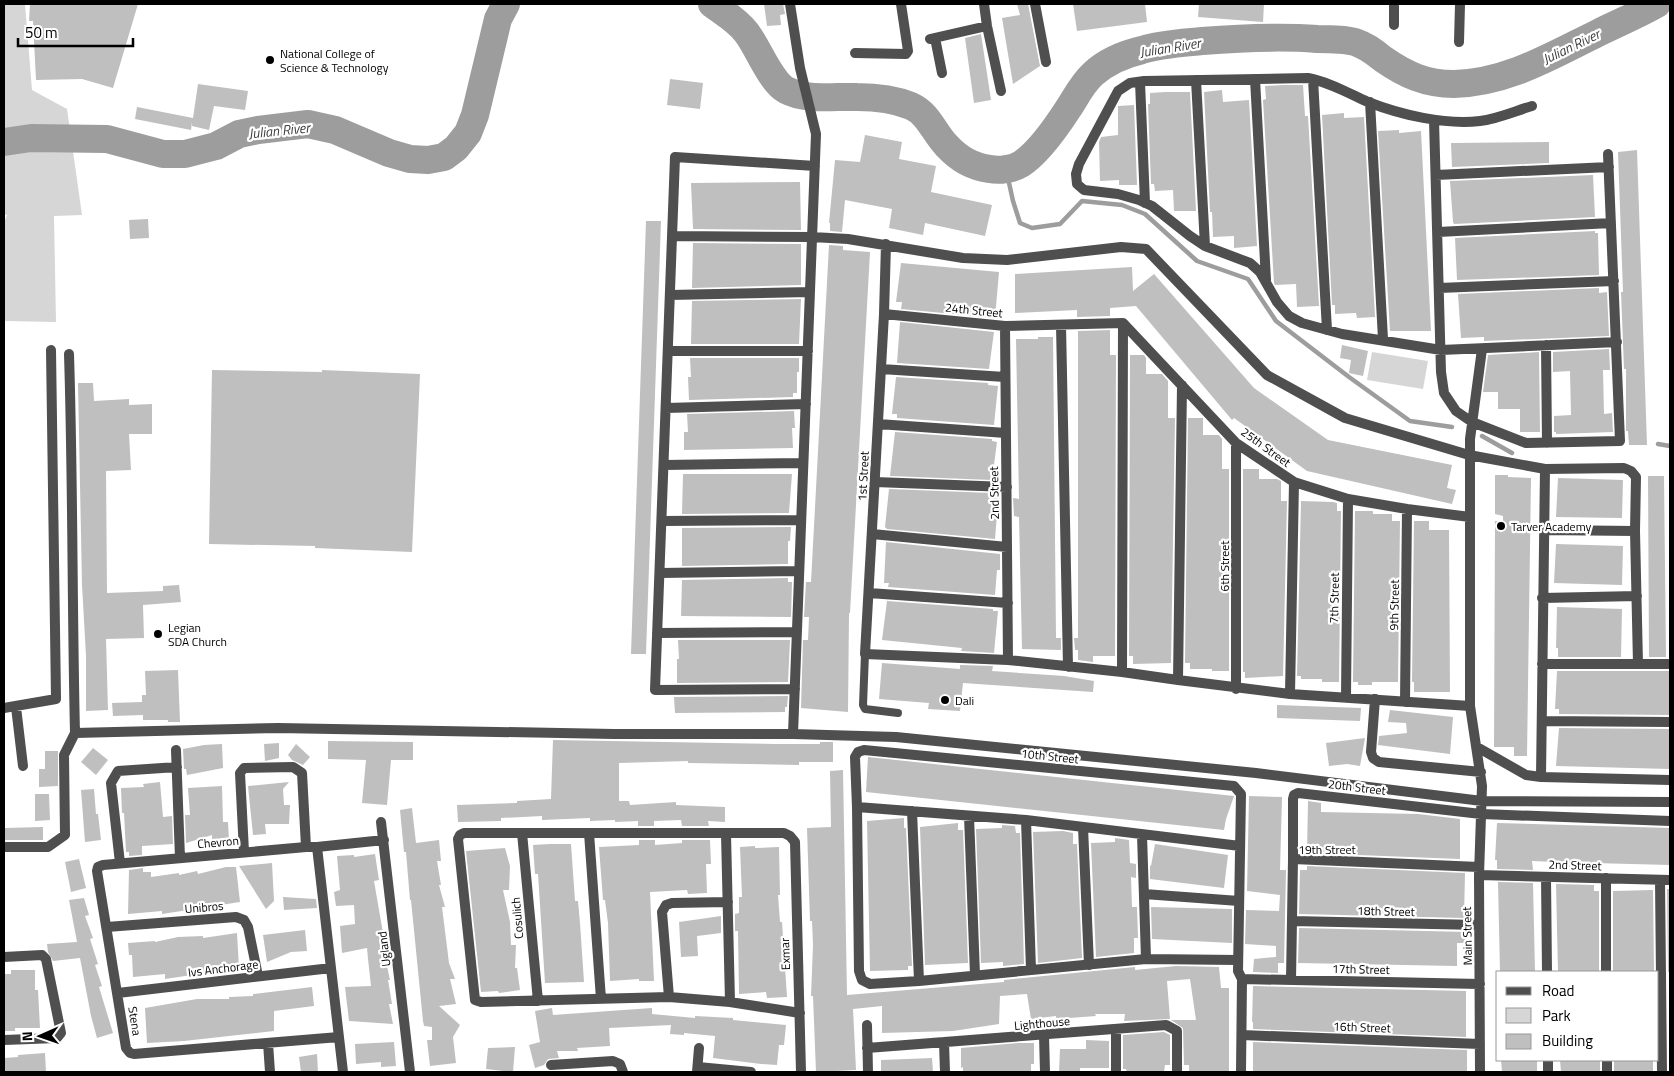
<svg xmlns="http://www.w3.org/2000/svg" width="1674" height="1076" viewBox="0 0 1674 1076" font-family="'Titillium Web',sans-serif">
<rect width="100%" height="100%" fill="#fff"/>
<!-- green -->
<path fill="#d6d6d6" d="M4,4h21l7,86 35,19 15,106 -28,1 2,106 -52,-1v-98l3,-8 -3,-1z
M1372,352l56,9 -5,28 -56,-9z"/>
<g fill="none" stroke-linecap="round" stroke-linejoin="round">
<!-- stream -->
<path stroke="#9d9d9d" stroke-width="4.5" d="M1006,169l7,32 7,22 12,5 28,-4 22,-23 40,4 23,9 52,47 51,18 28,42 73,56 61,44 42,6
M1482,436l30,17
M1658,444l12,2"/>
<!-- river -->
<path stroke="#9d9d9d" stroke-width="28" d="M712,4c12,9 25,16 34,28 12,15 24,49 40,58 21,11 48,6 71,7 18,0 37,2 54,9 18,8 23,27 36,40 11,12 26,21 43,23 9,2 23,0 31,-5 17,-11 36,-38 47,-55 8,-12 14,-25 25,-35 13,-12 32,-20 49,-24 19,-6 40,-7 60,-9 38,-3 77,-5 115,-2 13,0 27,0 38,3 12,4 19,10 28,17 23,16 43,25 71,25 53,-1 99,-29 144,-51 20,-10 40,-18 59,-29
M4,142l27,-4 76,1 56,15h22l31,-8 23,-12 19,-4 50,-6 27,6 54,23 21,6 18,1 16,-3 12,-9 12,-15 7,-18 23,-96 8,-15"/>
</g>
<!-- building -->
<path fill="#bfbfbf" d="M30,4h108l-25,84 -31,-9 -46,1 -3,-59h-4z
M764,4h19l2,10 -5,1 1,10 -14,1z
M1017,4h11l12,62 -27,18 -11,-66 18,-3z
M1073,4h72l2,18 -70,9z
M1199,4h65l-1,18 -65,-5z
M981,34l10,66 -17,3 -9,-65z
M670,79l33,4 -3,26 -33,-4z
M198,84l50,7 -3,19 -31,-4 -5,24 -17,-4v-4l-1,8 -56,-11 2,-12 56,11z
M1283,85h20l2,31h3l11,190 -22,1 -1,-23 -21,1 -1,-2 -11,-183 3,-1 -1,-13z
M1222,90l1,12 26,-2 8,146 -23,2v-12l-21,1 -1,-25h-2l-6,-120z
M1165,92h25l6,119h-22l-1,-21 -18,1 -1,-7h-3l-3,-80h2v-11z
M1134,105l3,80h-18v-5l-19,1 -1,-39 2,-5 17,-2v-29z
M1344,113v5l20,-1 11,200 -18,1 -1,-5 -21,1v-9h-3l-10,-190z
M1399,130v3l22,-2 10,200h-41l-12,-200z
M865,135l37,7 -3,17 37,7 -5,26 61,13 -7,31 -60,-13 -2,12 -34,-7 3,-19 -47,-9 -3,32 -12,-1v-8h-1l6,-63 25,2z
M1549,142v21l-97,4 -1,-24z
M1637,150l10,295h-18l-1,-14h-2v-62h-2l-3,-77h2l-5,-140z
M1593,175l2,42 -141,7 -1,-2 -3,-41z
M800,182l1,48 -108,-1 -2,-46z
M148,219l1,19 -19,1 -1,-19z
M646,221h15l-15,433h-15z
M1595,231v2h3l1,42 -142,5 -2,-42z
M693,243l108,1v41l-109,3z
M829,245l14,1v4l27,2 -20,361h-1l-1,99 -47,-4 2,-68h5l1,-23h-5l2,-35h5z
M901,263l98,9 -4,46 -94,-9 1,-7h-6z
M1132,267l1,24 21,-17 100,114 74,52 124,25 -5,23 9,2 -4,14 -145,-33 -73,-53 -2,2 -96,-114 -26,2v8l-33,1v-7l-62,3v-39z
M1599,288v5l8,-1 2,44 -125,5v-4l-23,1 -3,-44z
M801,299l-2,45h-108l1,-43z
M900,322l94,10 -5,37 -92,-6z
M1110,330v25h6l-1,301h-22v6l-15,-2v-10h-3l-1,-12h4v-307z
M1038,337h15l3,301h5v12l-39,-1 -3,-132 -5,-1 -1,-18 6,1 -3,-160h22z
M1342,345l26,6 -5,25 -14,-3 2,-13 -11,-2z
M1609,349l1,21h-7l1,44 8,-1 1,19 -57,2v-2h-2v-16l17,-1 -1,-44 -17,1v-20z
M1539,352l1,80h-20v-23h-22v-17h-15l5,-37z
M1130,355h14l2,3v16h16l6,7v37h7l-4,245 -38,1v-8h-4z
M690,358h109v14h-2v21h-4v4l-104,3 -1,-23h3z
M212,370l110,2v-2l98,4 -8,178 -97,-4v-2l-106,-2z
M896,377l92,6v2l10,1 -4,39 -97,-7v-4h-5z
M78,383h15l1,18 35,-2v6l23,-1v30h-23l2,36 -25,1 1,122 56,-2v-5l16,-1 2,17 -38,3 1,33 -38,1 2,71 -22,1v-55l-4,-71z
M794,411l1,17h-3l1,20 -109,2v-18h4l-1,-18z
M1188,418h15v17h16l3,4v30h7v202h-17v-2h-22v-6h-5z
M895,432l97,7v2l5,1 -5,38 -102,-4z
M1243,469h16v10h18l4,2v20h6l-4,175 -38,2v-6h-2z
M683,474h109l-3,39 -107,1z
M1495,475h13v2l23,1 -4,278h-13v-9h-20l1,-226h8v-5l-8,-2z
M1648,476h16l2,181h-17z
M1558,478l65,2 -1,38 -66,-1z
M889,489l102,4v3l9,1v18h-3l-2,24 -108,-10 -2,-2z
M1301,501l32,1 4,1v8h4l-2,171h-17v-3h-21v-3h-4z
M1355,511h18v3h19v7h8l-2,161h-26v3h-14v-3h-5z
M1414,521h15v9h20l1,162h-36v-10h-2z
M791,527l-1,14h-2v23l-106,2v-38z
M886,542l114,12v16h-3l-2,25 -107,-8 1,-4h-5z
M1556,544l67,2 -1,39 -68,-2z
M788,578v4h4l-1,35 -110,-1 1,-36z
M887,601l106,8v2h5l-4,42 -33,-2 1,-3 -80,-8z
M1557,607l65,2 -1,48h-63v-9h-2z
M678,640h112l-2,42 -111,1v-24h2z
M882,663l78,6v-4l33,1 -1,5 72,5 30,5 -1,11 -130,-9 -3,28 -32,-2 1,-6 -50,-4z
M178,670l2,52h-12v-2h-25v-5l-30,1 -1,-13 30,-1v-7h4l-1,-24z
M1557,671h113v44l-111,-1v-5h-4z
M788,696l-1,11h-2v5l-110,1 -1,-16z
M1277,705l84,3 -1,13 -83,-3z
M1390,710l63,7 -3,37 -72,-9 1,-9 28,-3 -1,-10 -18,-1z
M1559,728l111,1v40l-114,-3z
M1365,738l-5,28 -13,-2 -18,2 -3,-23z
M553,740l222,4h45v-2h13v20h-34v3l-111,-2v-2l-69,2v38h10l1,4 46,-3v3l49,2v15l-17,-1 1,5h-27l-1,-6 -27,1v5h-16v-5l-23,1v-2l-25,1v-3l-48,2v-4l-41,2v3l-43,1 -1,-17 60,-2v-2l34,-2z
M328,741l85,1v18h-22l-4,45 -25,-2 4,-43 -38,-1z
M279,743v15l-14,3 -1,-17z
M222,744l1,24 -36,7 -1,-6h-2l-1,-20 21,-4z
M296,744l14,13 -7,8 -11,-5 -4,-5z
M93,748l15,12 -12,15 -15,-13z
M45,751h13v35l-19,1v-18h6z
M868,757l366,39 -8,23 -2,11 -358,-38z
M843,770l4,225 157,-13v-2l131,-13v3l41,-4 43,1 2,21h8v84h-40v-7h-5l-1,-37 -12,-8h25l-6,-41 -23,2 3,38 -46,2 1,-7h-30l1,2 -40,3v-3l-25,3 -4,-25 -27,2 -1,28 -46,7 -71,2v-27l-29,3 3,61 -40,2 -3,-76h-2l2,-51 -1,-24h-2l-3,-93 24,-1 -1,-56z
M160,782l3,35 9,-1 1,28 -31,2v9l-13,1v-4h-3l-2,-39h-2l-1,-25 23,-1 -1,-3z
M289,782l-6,7 1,16h6l-1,19h-24l1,10 -13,1 -5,-49z
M222,786l1,36h5l1,19 -17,1v-7l-26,8 -1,-28h5l-2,-27z
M94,789l2,25h2l3,26 -16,2 -4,-52z
M35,794h14l1,26 -15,1z
M1249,796l33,1 -2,73h6l-2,93h-6v10l-25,-1 1,-13 22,-2v-11l-31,-2 1,-34 33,1 1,-16 -33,-4z
M1308,801l13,2v9l97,2 42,5v40l-153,-6z
M412,808l4,35 23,-3 2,21h-4l4,24h-2l6,22h-3l7,56 6,16h-5l6,25 -17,2 21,19 -7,12 3,26 -26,3 -3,-26h5v-13l-8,-1 -1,-5 -12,-121h-1l-4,-48h-2l-4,-42z
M904,818v10h2l6,138h-4v4l-38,1 -3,-150z
M958,823v7h5l5,133 -43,2 -5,-138z
M1497,823l173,5v37l-77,-2v8l-37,-1v-8l-24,-1 1,9 -36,-1v-9h-2z
M1002,825l13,1 1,7h4l4,131 -21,2v-4l-22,1 -5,-134 26,-1z
M43,827v13h-39v-12z
M1063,831l10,2v11h4l5,114 -44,5 -5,-131z
M1115,838l14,2 1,23 6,1v14l-5,-1 1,30h5l1,31h-4v15l-38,4 -5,-114 24,-1z
M639,840h16v5l27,-2v-3h28l1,24h-5l1,29 -19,1 -1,-4 -37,2 4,89h-15v-2l-29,2 -2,-58 -3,-23h-2l-4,-53 40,-2z
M549,844h22l4,57h3l2,22 4,59 -39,1 -7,-109h-3l-2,-29z
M1155,844l73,11 -4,33 -74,-9v-14l1,1z
M755,846v2l24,-1 1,48h-2l2,27h2l5,75 -20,1 -1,-6 -27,2 -1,-63h-3v-17l4,-1v-16h3l-2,-50z
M505,848l5,18 -1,24h-6l7,32 1,23h5l-1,23h2l3,22 -21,3 -1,-2 -17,1 -15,-141z
M375,854l4,26 -5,1 13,75 -2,1 5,23h-2l4,24h-3l4,20 -44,-3 -4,-34 26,-1 -3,-27 -1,-11 -25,5 -2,-27 15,-2 -1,-19 -18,1 -2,-14 6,-2 -3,-34 17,-1v2z
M79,859l7,29 -15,4 -6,-30z
M272,863l2,38 -8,8 -27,-43z
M1307,866l158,7 -1,45 -165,-4 1,-44h7z
M226,867h10l4,35 -78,12v-3l-34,3 1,-44 14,-2v4h8v5l28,-4v2l18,-4 1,3z
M1498,882l35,1 2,89h-35z
M1556,884l38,1v6h5v81h-41z
M1667,889h3v83h-2z
M1653,890l1,82h-41v-81z
M283,897l33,2 1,9 -33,2z
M84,898l5,17 -4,1 8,22 -3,1 8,25 -3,1 7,21 -3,1 14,46 -16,5 -6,-22 -11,-58 -27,3 -5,-9 -1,-8 30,-2 -8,-42z
M1151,907l81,2v34l-80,-4z
M721,916v17l-24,3 1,20 -17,1 -2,-35z
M1299,928l168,4v11h-10v23l-159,-3z
M305,930l2,21 -16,1 -24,10 -4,-27z
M237,933l2,35 -74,11v-5l-32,3 -1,-22h-3l-1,-12 27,-2v1l23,-5 25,-1v2z
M11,970h24v20h3l2,38h-25v3h-11v-57h7z
M1253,986l213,5v46l-213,-8v-7h-1z
M312,987l2,19 -40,5v20l-90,10 -37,2 -2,-35 52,-9h32v-2l24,-1v-2z
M552,1008l1,7 99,-7v6l43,4v-2l38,2v2l53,5 -2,20h-5l-2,20 -16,-1 -48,-6 2,-22 -31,-3v2l-14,-1 1,-9 -62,3 1,18 -33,2 1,3h-21l2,7 -11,1 -4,6 -9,3 -6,-23 11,-3 -5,-31z
M1164,1032l6,3v30h-5l-1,7h-37l-1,-3h-3v-34z
M1086,1040l23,1v27h-29v4h-21l1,-23h26z
M394,1042l2,24 -15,1v-5l-25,2 -1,-20z
M1253,1042l214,8v22h-214z
M1018,1043h16v21h-3v8h-68v-5l-2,1v-20z
M515,1047l-2,25 -27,-3 2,-21z
M45,1053l1,19h-42v-14l14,-1v-2z
M317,1054l1,18h-17l-2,-15z
M932,1058l1,14h-52v-12z
M1501,1060h36v12h-35z
M1560,1060h40v12h-39z
M1614,1060h39v12h-39z"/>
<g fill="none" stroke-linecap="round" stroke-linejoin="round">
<!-- lane -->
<path stroke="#4f4f4f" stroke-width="8" d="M865,654l-2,51 2,4 33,4"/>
<!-- street -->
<path stroke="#4f4f4f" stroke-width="10" d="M790,4l10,64 16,66 -23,600
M984,4l3,22 14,65
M1035,4l11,58
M1394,25v-21
M935,38l7,35
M930,39l57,-13
M1459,42l1,-38
M855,53l51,1 2,-3 -7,-47
M1255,79l11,201
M1313,79l14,251
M1196,80l9,166
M1140,82l5,121
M1370,102l13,237
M1532,106c-17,5 -35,13 -52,15 -35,4 -79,-6 -112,-19 -20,-9 -39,-20 -60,-24l-164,3 -14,2 -12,8 -39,73 -3,10 1,10 7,6 34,4 21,6 13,6 38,30 15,10 45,17 10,9 17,30 12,14 13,7 40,11 99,16 176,-8
M1434,120l7,252 3,21 12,18 16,11 54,21 94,-2 -12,-287
M1436,175l173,-8
M1438,232l173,-9
M672,236l140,1 36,2 115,19 44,2 114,-13 25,2 121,126 78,43 124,37 76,14 -4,308 -15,-2 -49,-28
M886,244l-2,70 -19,340 143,6 114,12
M1439,288l175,-7
M670,295l140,-3
M884,314l121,12 118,-3 113,120 58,39 54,17 59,10 63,8
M1123,323l-1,349 56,8
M1061,325l7,342
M1005,326l3,334
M1546,345l1,98
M668,351h140
M69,354c4,126 3,253 6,379
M881,369l124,8
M1182,385l-4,295 112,14
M666,408l140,-4
M878,424l128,9
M1236,443v246
M664,465l139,-2
M1545,469l79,-1 7,3 5,6 -1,54 3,133
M875,482l132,5
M1294,482l-4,212 180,12v-267l12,-90
M662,521l139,-1
M1543,530l92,1
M872,534l135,13
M660,573l139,-2
M869,593l139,10
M1542,598l95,-2
M657,633l140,-1
M1542,664h128
M795,689l-140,1 20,-533 140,9
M1346,697l2,-198
M1375,699l-4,53 2,6 6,4 102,10
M1405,702l2,-193
M1470,706l12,80 -3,89 1,197
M16,707l7,59
M4,708l52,-9 -5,-349
M1542,721l128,1
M176,750l4,108
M1541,777l129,3
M857,807l169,13 214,26
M912,811l7,170
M969,816l6,159
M1026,820l5,150
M381,822l29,250
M1083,827l6,138
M522,833l16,168
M589,833l12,166
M726,834l4,168
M1142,835l4,124
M4,847h44l17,-12 -1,-80 11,-22 203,-5 336,6h179l103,3 360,36 226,28 188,1
M317,847l26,225
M244,852l-4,-79 4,-5 49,-1 9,6 4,74
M1293,859v-60l1,-4 4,-2 183,21 189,7
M120,863l-9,-80 7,-12 59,-4
M1479,875l191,5
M1546,877l1,95
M1606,878v94
M1660,880l2,192
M1144,894l95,7
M1292,921l187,4
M107,927l129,-10 8,3 4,7 10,49
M4,957l38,-2 4,4 15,74 -4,5 -53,2
M1238,960l-92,-1 -227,22 -49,3 -8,-4 -3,-9 -2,-164 -2,-50 3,-5 6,-2 370,36 7,8 -3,177 4,8
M1242,979l238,5
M1291,980l2,-121 186,8
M118,993l213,-25
M669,997l-7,-85 4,-7 6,-2 56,-1
M800,1013l-70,-11 -61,-5 -188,5 -6,-2 -17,-161 2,-4 4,-2h320l6,3 5,6 6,230
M867,1025l1,47
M1116,1029v43
M1044,1035l1,37
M1242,1035l238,9
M339,1037l-205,17 -4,-1 -4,-5 -29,-177 1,-4 5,-2 203,-18h11l67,-7
M944,1042l1,30
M268,1043l2,29
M867,1048l299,-23 11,6v41
M1548,1060v12
M1607,1060v12
M551,1065l62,-4 7,3 3,8
M698,1067l53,5
M697,1072l2,-24
M1241,1072l1,-93"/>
</g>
<!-- markers -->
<g fill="#000" stroke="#fff" stroke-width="2">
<circle cx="270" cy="60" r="5"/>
<circle cx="1501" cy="526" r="5"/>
<circle cx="158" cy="634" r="5"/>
<circle cx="945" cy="700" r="5"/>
</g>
<g text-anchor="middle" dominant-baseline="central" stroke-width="4.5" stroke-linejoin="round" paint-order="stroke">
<!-- poi labels -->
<g font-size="12" fill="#000" stroke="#fff" text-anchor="start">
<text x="280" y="53">National College of<tspan x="280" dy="14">Science &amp; Technology</tspan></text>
<text x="1511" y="526">Tarver Academy</text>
<text x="168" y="627">Legian<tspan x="168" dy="14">SDA Church</tspan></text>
<text x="955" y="700">Dali</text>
</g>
<!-- street labels -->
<g font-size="12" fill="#000" stroke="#fff">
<text transform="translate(974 310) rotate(6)">24th Street</text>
<text transform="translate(1266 447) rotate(36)">25th Street</text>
<text transform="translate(863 476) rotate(-87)">1st Street</text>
<text transform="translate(994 493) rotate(-91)">2nd Street</text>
<text transform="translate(1224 566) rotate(-90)">6th Street</text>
<text transform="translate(1334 598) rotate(-89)">7th Street</text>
<text transform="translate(1394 605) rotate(-89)">9th Street</text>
<text transform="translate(1050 756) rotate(6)">10th Street</text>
<text transform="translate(1357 787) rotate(7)">20th Street</text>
<text transform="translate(218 842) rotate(-5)">Chevron</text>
<text x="1327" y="849">19th Street</text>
<text transform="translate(1575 865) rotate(2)">2nd Street</text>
<text transform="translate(204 907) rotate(-5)">Unibros</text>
<text transform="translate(1386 911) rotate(1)">18th Street</text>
<text transform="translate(517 918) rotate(-95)">Cosulich</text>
<text transform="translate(1467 936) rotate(-91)">Main Street</text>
<text transform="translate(384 949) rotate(-97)">Ugland</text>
<text transform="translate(785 954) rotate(-92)">Exmar</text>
<text transform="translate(223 968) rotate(-7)">Ivs Anchorage</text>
<text transform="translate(1361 969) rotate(1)">17th Street</text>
<text transform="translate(135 1021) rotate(81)">Stena</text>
<text transform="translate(1042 1023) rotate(-5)">Lighthouse</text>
<text transform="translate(1362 1027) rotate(2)">16th Street</text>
</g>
<!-- water labels -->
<g font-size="14" font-style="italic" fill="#3e3e3e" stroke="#fff">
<text transform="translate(1571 46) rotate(-26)">Julian River</text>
<text transform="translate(1170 47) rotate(-9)">Julian River</text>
<text transform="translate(279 130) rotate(-6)">Julian River</text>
</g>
</g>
<!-- border -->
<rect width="1674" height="1076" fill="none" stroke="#000000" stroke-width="10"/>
<!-- legend -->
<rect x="1496" y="971" width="162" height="90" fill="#ffffff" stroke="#999999"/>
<rect x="1506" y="987" width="25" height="8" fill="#4f4f4f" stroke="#999999"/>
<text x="1542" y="996" font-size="15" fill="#000000">Road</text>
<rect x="1506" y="1008" width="25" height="15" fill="#d6d6d6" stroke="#999999"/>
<text x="1542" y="1021" font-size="15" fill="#000000">Park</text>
<rect x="1506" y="1034" width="25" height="15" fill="#bfbfbf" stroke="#999999"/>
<text x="1542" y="1046" font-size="15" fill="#000000">Building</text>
<!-- north arrow -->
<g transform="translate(40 1036) rotate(268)" stroke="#ffffff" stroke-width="4" paint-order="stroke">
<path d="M0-4L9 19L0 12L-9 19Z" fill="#000000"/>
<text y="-8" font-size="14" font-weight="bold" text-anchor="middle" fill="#000000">N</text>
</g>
<!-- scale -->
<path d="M18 38v8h115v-8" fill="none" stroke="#000000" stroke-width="2.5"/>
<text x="25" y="38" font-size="15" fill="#000000" stroke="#ffffff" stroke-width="4" paint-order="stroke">50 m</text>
</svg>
